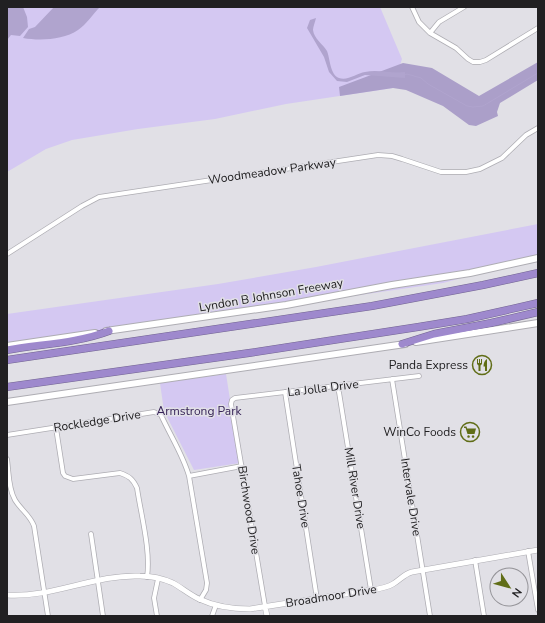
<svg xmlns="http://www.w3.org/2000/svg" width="545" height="623" viewBox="0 0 545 623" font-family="'Nunito Sans',sans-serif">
<rect width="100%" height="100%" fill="#e1e0e6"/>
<!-- green -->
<path fill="#d4c8f2" d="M7,7h373l22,52 -9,29 -107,16 -71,15 -77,10 -66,11 -26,9 -39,23z
M538,224v34l-95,25 -436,63v-32l211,-30 98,-17z
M226,374l14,89 -46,7 -30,-59 -4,-28z"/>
<!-- forest -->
<path fill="#ab9fc9" d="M538,62v18l-38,23 -3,9 1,4 -22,10 -7,-1 -26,-19 -37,-16 -13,-2 -53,8 -1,-9 64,-24 29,5 47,28z"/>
<!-- water -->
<path fill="#b0a4ce" d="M7,7h16l4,10 1,10 -8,9 -9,-1 -4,5z
M54,7h46c-7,7 -14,18 -22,23 -15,10 -38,11 -55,8l6,-9 6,-2z
M316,18c-1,4 -3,9 -3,12 1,9 10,14 14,21 3,7 3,24 12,27 9,3 18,-5 26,-6 13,-3 27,2 40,0v6l-40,-3 -18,7 -10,-1 -8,-9 -5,-15 -17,-29 3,-8z"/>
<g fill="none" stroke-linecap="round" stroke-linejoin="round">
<!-- stream -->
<path stroke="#b0a4ce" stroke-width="1" d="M404,75l3,-1 14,4 7,6 39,22 6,1 10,-1 55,-33"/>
<defs>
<path id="minor" d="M412,7l7,15 11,11 26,15 12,11 5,3h7l6,-2 52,-32
M430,33l9,-11 25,-15
M7,254l75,-48 17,-9 279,-42 14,1 10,3 39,13h25l14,-3 22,-11 24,-23 12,-7
M392,379l38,237
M338,386l33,204
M285,392l32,207
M56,428l7,45 2,3 8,3 47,-6c9,3 13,6 17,15 4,27 14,63 10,89
M7,435l147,-23 7,3c9,20 22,40 28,61l18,107 -1,7 -6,10
M7,459c2,13 1,29 8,41 6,10 15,15 19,26l14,90
M189,476l53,-10
M91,534l12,82
M528,551l10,59
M475,560l9,56
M265,606l-34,-202 1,-4 3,-2 184,-22
M157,616l-3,-18 4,-19
M212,616l4,-11"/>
<path id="tertiary" d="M7,595c45,3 88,-21 133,-19 10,0 24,3 33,7 9,5 17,12 26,16 15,7 34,10 51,10l121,-19c7,-1 15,-2 22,-6 7,-4 11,-10 19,-12l126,-22
M265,606l2,10"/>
<path id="secondary" d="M106,331l180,-26 106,-20 78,-12 68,-15
M416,342l122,-19
M7,346l88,-13
M7,402l398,-58"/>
<path id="motorway" d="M402,344l32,-10 57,-11 47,-11
M7,350c34,-6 70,-7 102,-19
M7,360l365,-54 111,-21 55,-12
M7,387l242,-34 169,-26 49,-8 71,-16"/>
</defs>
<!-- minor casing -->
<use href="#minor" stroke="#aeadb3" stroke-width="5.5"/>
<!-- tertiary casing -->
<use href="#tertiary" stroke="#aeadb3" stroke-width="6"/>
<!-- secondary casing -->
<use href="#secondary" stroke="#aeadb3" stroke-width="8"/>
<!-- motorway casing -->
<use href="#motorway" stroke="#726491" stroke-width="8"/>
<!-- minor -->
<use href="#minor" stroke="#fff" stroke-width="4"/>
<!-- tertiary -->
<use href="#tertiary" stroke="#fff" stroke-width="5"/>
<!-- secondary -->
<use href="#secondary" stroke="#fff" stroke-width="6"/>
<!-- motorway -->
<use href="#motorway" stroke="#9e89cd" stroke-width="7"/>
</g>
<!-- icons -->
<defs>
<symbol id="restaurant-ring" viewBox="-11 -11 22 22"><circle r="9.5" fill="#e1e0e6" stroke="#606d17" stroke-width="1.5"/><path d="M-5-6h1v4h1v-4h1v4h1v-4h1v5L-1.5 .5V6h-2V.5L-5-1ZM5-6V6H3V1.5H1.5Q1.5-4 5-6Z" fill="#606d17"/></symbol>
<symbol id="supermarket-ring" viewBox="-11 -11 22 22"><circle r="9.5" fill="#e1e0e6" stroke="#606d17" stroke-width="1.5"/><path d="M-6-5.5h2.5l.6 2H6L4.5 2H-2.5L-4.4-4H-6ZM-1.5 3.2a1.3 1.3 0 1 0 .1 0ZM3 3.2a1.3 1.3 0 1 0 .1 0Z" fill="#606d17"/></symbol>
</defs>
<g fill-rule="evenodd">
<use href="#restaurant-ring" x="471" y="354" width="22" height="22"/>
<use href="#supermarket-ring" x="459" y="421" width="22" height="22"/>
</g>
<g text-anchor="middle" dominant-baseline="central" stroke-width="3" stroke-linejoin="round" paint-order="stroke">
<!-- street labels -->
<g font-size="12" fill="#212022" stroke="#e1e0e6">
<text transform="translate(272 171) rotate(-8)">Woodmeadow Parkway</text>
<text transform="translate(271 295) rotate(-10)">Lyndon B Johnson Freeway</text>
<text transform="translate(323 388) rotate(-7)">La Jolla Drive</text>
<text transform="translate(97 421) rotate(-9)">Rockledge Drive</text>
<text transform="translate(355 488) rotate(81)">Mill River Drive</text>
<text transform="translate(301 496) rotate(81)">Tahoe Drive</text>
<text transform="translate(411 497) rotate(81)">Intervale Drive</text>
<text transform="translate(249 510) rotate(81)">Birchwood Drive</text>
<text transform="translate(331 596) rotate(-9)">Broadmoor Drive</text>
</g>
<!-- poi labels -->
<g font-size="12" fill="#212022" stroke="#e1e0e6" text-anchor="end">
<text x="468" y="365">Panda Express</text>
<text x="456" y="432">WinCo Foods</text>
</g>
<!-- park labels -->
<g font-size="12" fill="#372458" stroke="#e1e0e6">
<text x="199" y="411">Armstrong Park</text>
</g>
</g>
<!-- border -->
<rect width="545" height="623" fill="none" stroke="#212022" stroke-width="16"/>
<!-- north arrow -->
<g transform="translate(509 587) rotate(126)"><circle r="19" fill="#e1e0e6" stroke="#949398"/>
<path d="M0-3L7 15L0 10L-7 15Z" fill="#606d17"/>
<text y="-6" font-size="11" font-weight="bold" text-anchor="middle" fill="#212022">N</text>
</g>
</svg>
